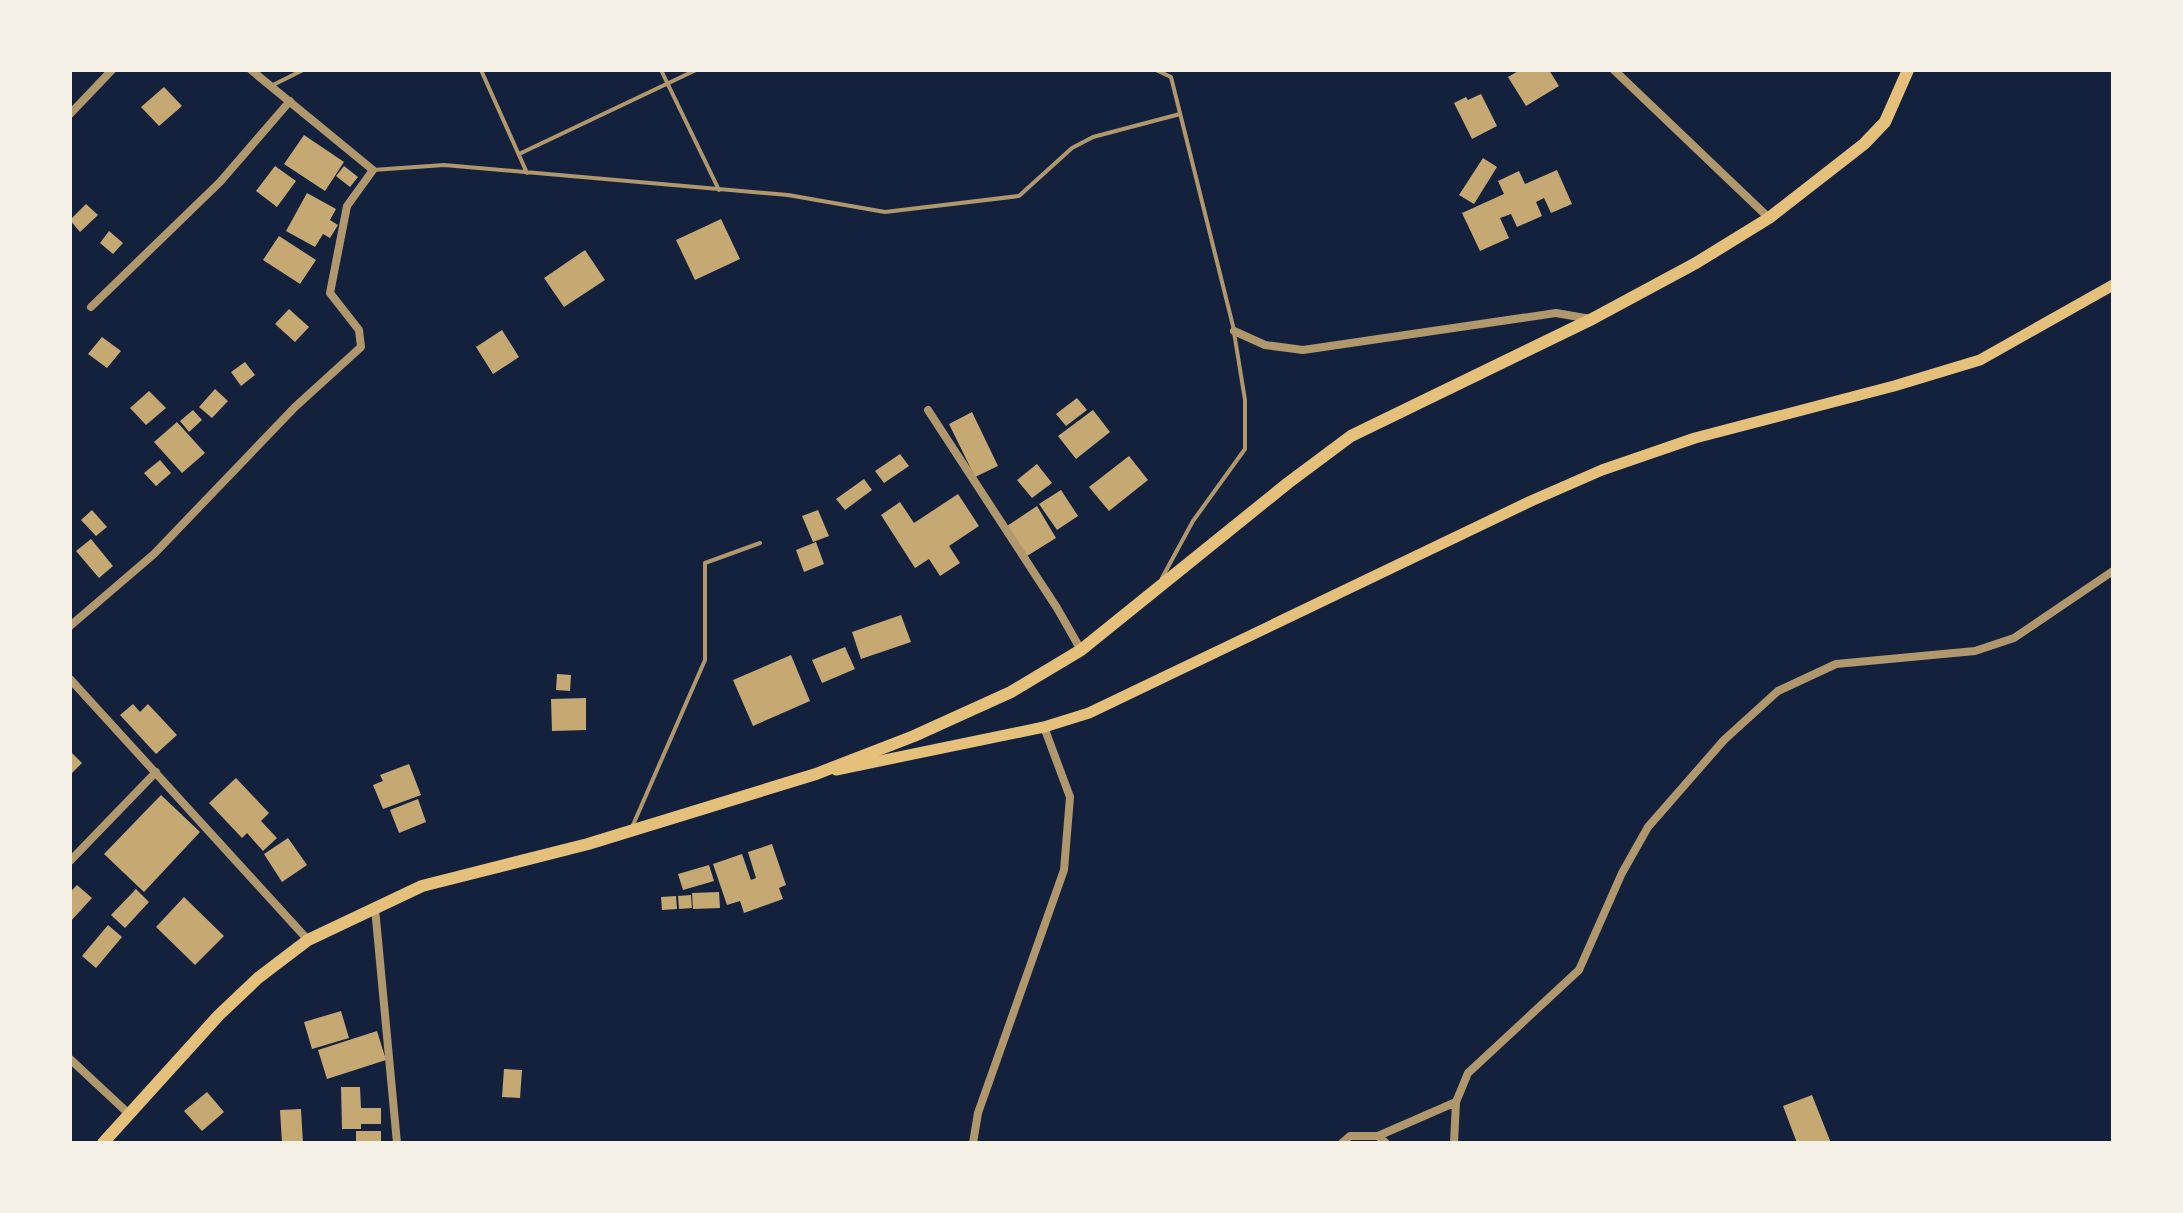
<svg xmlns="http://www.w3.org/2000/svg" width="2183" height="1213" viewBox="0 0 2183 1213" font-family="Jost,sans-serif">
<rect width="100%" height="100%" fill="#14213d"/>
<!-- building -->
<path fill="#c6a872" d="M1520,70h29l10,16 -33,20 -18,-29z
M164,87l18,19 -23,20 -18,-19z
M1481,94l16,32 -25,13 -18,-36 12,-6 2,3z
M304,135l40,27 -19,29 -41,-27z
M1483,158l14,9 -23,37 -15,-9z
M275,166l21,15 -19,26 -21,-16z
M344,166l14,11 -8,10 -14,-11z
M1557,170l15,34 -21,9 -7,-15 -8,4 6,14 -25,11 -6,-13 -11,4 9,20 -29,13 -18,-38 42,-19 -6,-13 21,-10 6,13z
M307,193l29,16 -6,11 8,5 -8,13 -7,-4 -8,13 -29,-16z
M86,204l12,11 -18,17 -10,-12z
M721,219l19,40 -45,21 -19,-40z
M109,231l14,12 -10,11 -13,-11z
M279,236l37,24 -16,24 -37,-24z
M585,250l20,30 -41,27 -20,-29z
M289,309l20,18 -14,15 -20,-18z
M502,330l17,27 -26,17 -17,-27z
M102,337l19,14 -14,17 -19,-14z
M245,362l10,13 -14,11 -10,-14z
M215,389l13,12 -16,17 -13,-11z
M149,391l17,17 -20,17 -16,-17z
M1077,398l10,12 -21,16 -10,-12z
M193,410l9,10 -13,12 -9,-11z
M1093,410l17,22 -34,27 -18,-23z
M972,412l26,54 -23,11 -26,-53z
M177,422l28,31 -23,20 -28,-31z
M900,454l9,12 -25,17 -9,-12z
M1129,456l19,24 -39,31 -20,-24z
M160,460l11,13 -15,13 -12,-13z
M1037,464l15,19 -20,15 -15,-18z
M864,479l8,11 -27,20 -9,-11z
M1061,490l17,26 -21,14 -18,-26z
M958,494l21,32 -30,20 11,17 -20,13 -11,-17 -14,9 -34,-53 19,-13 14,21z
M1037,506l19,32 -29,18 -20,-30z
M92,510l15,17 -11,9 -15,-16z
M818,510l11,26 -16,6 -11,-26z
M91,539l22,27 -14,12 -23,-27z
M816,542l8,22 -20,8 -8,-22z
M901,615l10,27 -50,17 -9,-27z
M845,647l10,22 -33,14 -10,-23z
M791,655l19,46 -57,25 -20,-46z
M557,674l14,1 -1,16 -14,-1z
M586,698v32l-34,1 -1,-32z
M133,704l7,8 8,-8 29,31 -21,19 -36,-39z
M70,751l12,12 -12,12z
M409,764l12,31 -38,14 -10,-24 10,-4 -3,-6z
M236,778l33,35 -8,8 16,17 -14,13 -16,-18 -5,5 -33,-35z
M161,795l39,37 -56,60 -40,-38z
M418,799l8,23 -27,11 -9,-23z
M288,838l19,27 -25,17 -18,-28z
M772,844l14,41 -7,3 4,11 -39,14 -4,-12 -13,4 -14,-41 29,-10 9,26 5,-2 -8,-26z
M709,865l5,16 -31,9 -5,-16z
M77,885l15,13 -22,24v-30z
M136,889l13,13 -24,26 -14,-13z
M719,892l1,16 -27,1 -1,-16z
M691,895l1,13 -13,1 -1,-13z
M676,896l1,13 -15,1 -1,-13z
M184,897l40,39 -29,29 -39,-38z
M108,925l14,12 -26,31 -14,-12z
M341,1011l8,27 -37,11 -8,-27z
M377,1031l9,29 -59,19 -9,-29z
M504,1069l18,1 -2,28 -18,-1z
M341,1087h19l1,21h20v16h-20v5h-19z
M207,1092l17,20 -22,19 -18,-20z
M1812,1095l19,48h-34l-14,-37z
M301,1109l2,34h-21l-2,-33z
M356,1131h25v12h-25z"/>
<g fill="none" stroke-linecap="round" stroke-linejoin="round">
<!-- service -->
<path stroke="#b1986c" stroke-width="4" d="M481,70l46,103
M661,70l58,120
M1156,70l15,7 62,249 12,74v49l-52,72 -31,57
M273,85l30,-15
M519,154l177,-84
M373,170l71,-5 344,30 97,17 134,-16 53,-48 21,-11 87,-23
M633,825l72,-165v-97l55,-20"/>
<!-- minor -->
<path stroke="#b1986c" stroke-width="8" d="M1614,70l155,148
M70,114l42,-44
M91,307l129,-125 70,-81
M1234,331l31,14 38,5 253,-37 35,6
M928,410l129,198 24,42
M70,626l84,-72 141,-147 66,-60 -2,-17 -29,-37 17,-87 26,-36 -122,-100
M70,679l238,261
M70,861l86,-89
M375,908l22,235
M70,1059l59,55
M1378,1136l78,-34
M973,1143l5,-30 86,-243 6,-73 -26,-70
M1342,1143l8,-7h28l8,7
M1454,1143l2,-41 12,-29 111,-103 43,-97 26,-46 76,-87 54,-49 58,-27 139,-13 39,-13 99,-67"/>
<!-- secondary -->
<path stroke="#e5c07b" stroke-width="11" d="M836,770l208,-43 45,-14 442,-212 71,-31 93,-32 199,-52 86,-26 133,-75"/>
<!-- primary -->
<path stroke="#e5c07b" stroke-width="12" d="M103,1143l116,-128 39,-37 50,-38 114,-54 166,-42 228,-70 98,-38 97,-44 70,-42 207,-167 63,-47 241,-117 104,-56 73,-45 95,-74 21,-22 23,-52"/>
</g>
<!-- border -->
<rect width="2183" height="1213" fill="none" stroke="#f6f1e7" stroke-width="144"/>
</svg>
